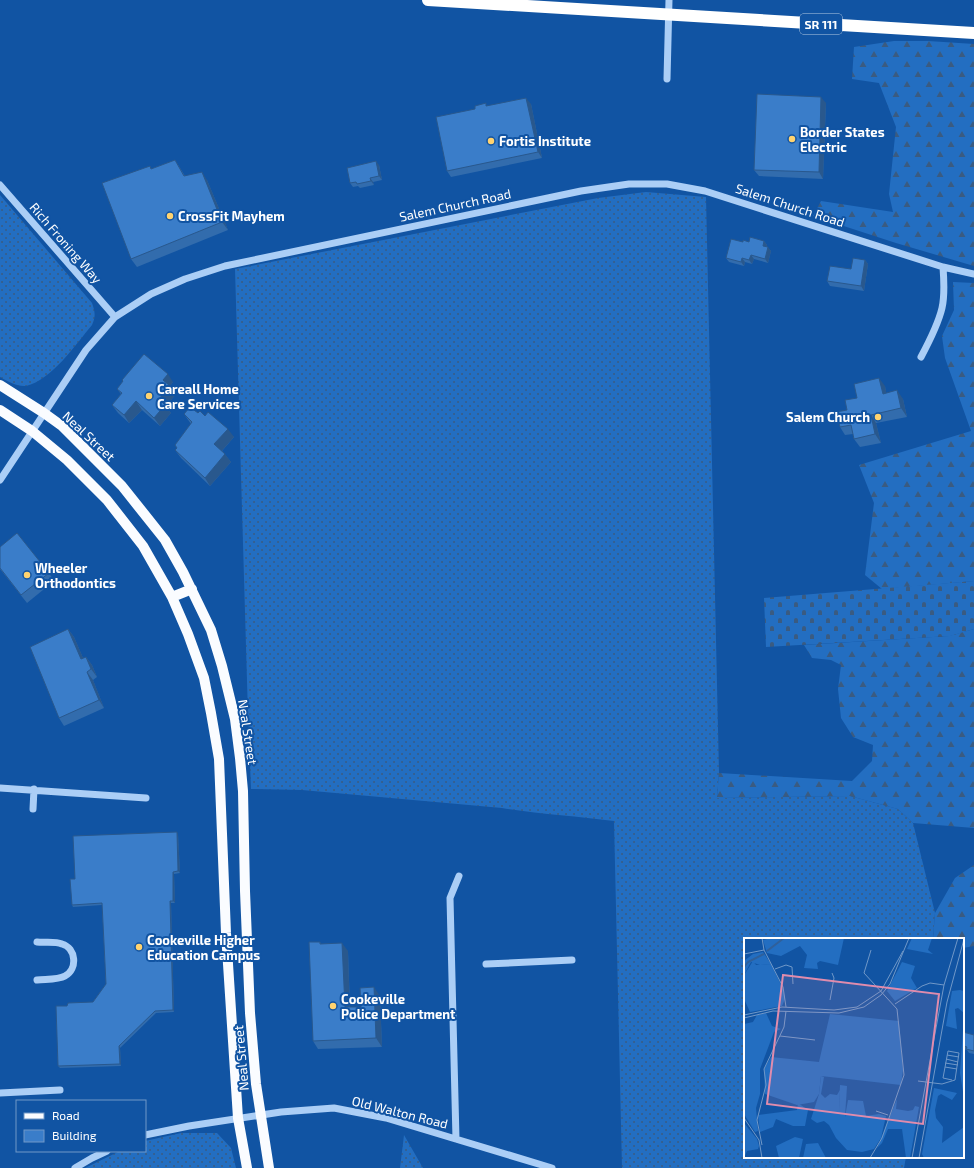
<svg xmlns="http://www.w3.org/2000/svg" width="974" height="1168" viewBox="0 0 974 1168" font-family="'Exo 2',sans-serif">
<defs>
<pattern id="grass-dots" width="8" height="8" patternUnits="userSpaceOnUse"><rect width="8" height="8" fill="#236ec1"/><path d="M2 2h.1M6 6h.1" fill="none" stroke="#3a5b81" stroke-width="1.8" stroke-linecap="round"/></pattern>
<pattern id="forest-firs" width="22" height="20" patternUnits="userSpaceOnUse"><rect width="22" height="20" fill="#236ec1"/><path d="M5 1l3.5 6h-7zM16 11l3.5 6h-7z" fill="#3a5b81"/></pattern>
<pattern id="cemetery-stones" width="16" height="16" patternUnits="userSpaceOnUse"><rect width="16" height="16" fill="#236ec1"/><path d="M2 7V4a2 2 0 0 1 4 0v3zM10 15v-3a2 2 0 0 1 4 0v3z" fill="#3a5b81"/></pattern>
</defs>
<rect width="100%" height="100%" fill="#1154a3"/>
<!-- grass -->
<path fill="url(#grass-dots)" d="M646,192l60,5 13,576 -2,25 133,-2 48,13 15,14 22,90 -2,26h-188v218h161l-2,11h-282l-8,-347c-37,-5 -75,-7 -112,-13l-200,-18 -51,-1 -3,-74 -13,-446 363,-71z
M0,195l92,108c3,9 4,13 0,22 -16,19 -40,55 -66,61 -8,1 -19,-5 -26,-9z
M181,1133h36l14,15 5,20h-151l35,-17h25v-10z
M404,1135l19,33h-23z"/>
<!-- forest -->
<path fill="url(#forest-firs)" d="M894,41h34l46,3v222l-78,-23 -83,-27 8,-15 72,11 -4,-18 7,-67 -17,-44 -27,-4 2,-32z
M953,282l21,1v298l-92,8 -17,-14 9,-72 -15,-38 112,-34 -26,-73 -3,-22 12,-26z
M974,629v199l-61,-5 -15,-14 -48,-13 -133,2 2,-25 133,8 20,-20 1,-16 -20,-8 -12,-19 -3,-29 3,-24 -10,-5 -19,-2 -8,-13 145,-9z
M974,865v81l-11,2v-9h-30l2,-26 20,-35z"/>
<!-- cemetery -->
<path fill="url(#cemetery-stones)" d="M974,581v48l-24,7 -184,11 -2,-49z"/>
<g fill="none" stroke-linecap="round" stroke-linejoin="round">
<!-- minor -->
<path stroke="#abcef6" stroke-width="7" d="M667,79l2,-79
M0,185l115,132
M921,357c8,-15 17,-32 21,-49 3,-13 2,-28 1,-41
M0,480l86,-130 29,-33 36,-23 34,-15 40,-13 356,-75 48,-7h38l38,7 238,76 31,7
M0,788l146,10
M33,809l1,-20
M37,942c7,1 18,-1 25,2 14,4 16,25 3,32 -7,4 -19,3 -28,4
M486,964l86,-4
M0,1093l60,-3
M145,1135l44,-9 92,-14 53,-4 52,10 166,50
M456,1139l-6,-241 9,-22
M75,1168l17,-10 15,-7"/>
<!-- major -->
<path stroke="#fafcff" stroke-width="10" d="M0,385l44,28 18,13 60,60 43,54 18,32 28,58 11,36 13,53 5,39 3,33 2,100 5,122 6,71 13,84
M0,410l32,21 35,29 40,40 36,46 29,51 16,37 16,44 7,35 8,46 7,174 12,185 9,50
M172,597l20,-8"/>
<!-- highway -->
<path stroke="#fff" stroke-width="12" d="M428,0l546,33"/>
</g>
<!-- wall -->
<path fill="#326cad" d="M826,103l-3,76 -64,-3 -5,-6z
M531,104l11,54 -91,19 -4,-6 28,-62 13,-3z
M175,160l10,16 22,4 21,50 -91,37 -6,-8 20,-90z
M379,165l3,15 -9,2 1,3 -14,3 -2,-2 -5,1 -3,-4z
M764,241l3,4v2l4,4 -3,12 -14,-4 -2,5 -7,-2 -1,4 -15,-4 -3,-4 17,-16z
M865,260l3,4 -4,27 -34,-5 -3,-5 24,-12z
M173,382l-3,4 6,8 -10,12 5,7 -11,13 -18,-16 -13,13 -11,-10 -6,-8 9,-11 -4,-5z
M885,386l1,7 17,6 4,18 -31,6 5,20 -21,4 -6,-8 -1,-5 -8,1 -5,-8 7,-17 10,-12z
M198,413l7,3 29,21 -12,14 9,11 -21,24 -29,-28 -6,-8 2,-2 -2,-3 16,-21 -7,-10z
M0,547l49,26 5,8 -27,22 -27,-34z
M68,629l6,8 9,21 3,-1 6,8 5,12 -4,3 11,28 -40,18 -5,-8z
M178,834l2,39 -6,1 1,29h-4l3,109 -18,1 -36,35 1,18 -61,2 -2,-2 9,-60 26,-4 13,-18 -4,-79 -29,2 -1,-2 3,-26z
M320,942l1,2 27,7 2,56h11l19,-11 2,51 -64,2 -5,-8z
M963,1032l11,3v19l-5,-1 -2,-3 -4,-1z"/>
<!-- shaded-wall -->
<path fill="#29588d" d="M821,97l5,6 -3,76 -4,-7z
M526,98l5,6 11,54 -4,-6z
M376,161l3,4 3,15 -3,-4z
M202,172l5,8 21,50 -6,-8z
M370,178l3,4 1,3 -3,-4z
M764,241l3,4 -1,5 -3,-4z
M768,247l3,4 -3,12 -3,-4z
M751,255l3,4 -2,5 -3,-4z
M742,258l3,4 -1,4 -3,-4z
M865,260l3,4 -4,27 -3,-5z
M168,374l5,8 -3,4 6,8 -10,12 5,7 -11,13 -6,-8 9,-38z
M879,378l6,8 3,16 -5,-8z
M897,390l6,9 4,18 -6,-9z
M136,401l6,9 -13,13 -5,-8z
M871,415l5,8 5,20 -6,-9z
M228,429l6,8 -14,16 -6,-9z
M225,454l6,8 -21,24 -5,-8z
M68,629l6,8 13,30 -6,-8z
M86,657l6,8 5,12 -6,-8z
M87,672l6,8 11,28 -5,-8z
M177,832l1,2 2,39 -2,-2z
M173,872l1,2 1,29 -2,-2z
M170,901l1,2 3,109 -1,-2z
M342,943l6,8 2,65 -5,-9z
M374,987l6,9 2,51 -6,-9z
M119,1046l1,2 1,18 -1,-2z"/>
<!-- building -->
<path fill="#3a7dc9" stroke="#29588d" d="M757,94l64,3 -2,75 -65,-2z
M526,98l12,54 -91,19 -11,-54 39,-8v-3l11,-3v3z
M175,160l9,16 18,-4 20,50 -91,37 -29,-76 48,-17 1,3z
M376,161l3,15 -9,2 1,3 -14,3 -1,-2 -6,1 -3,-15z
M750,237l14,4 -1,5 5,1 -3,12 -14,-4 -2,5 -7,-2 -1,4 -15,-4 5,-19 12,3v-2l6,2z
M853,258l12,2 -4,26 -34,-5 3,-15 21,3z
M144,354l24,20 -5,6 7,6 -11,13 6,6 -11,13 -18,-17 -12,14 -12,-10 10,-12 -5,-4 6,-8 -1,-1z
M879,378l4,16 14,-4 4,18 -30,7 4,19 -21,5 -3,-14 -11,2 -4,-15 11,-2 -2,-10 12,-2 -3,-14z
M190,407l8,6 2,-2 5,5 3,-4 20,17 -14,15 11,10 -20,24 -30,-28 2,-2 -2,-3 17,-23 -8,-8z
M17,533l32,40 -28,22 -21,-27v-21z
M68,629l13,30 5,-2 5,12 -4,3 12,28 -40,18 -29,-71z
M177,832l1,39 -5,1v29h-3l3,109 -18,1 -36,35 1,18 -62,2 -2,-60h11l1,-3 25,-1 13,-18 -4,-81 -30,2 -2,-26h5l-2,-43z
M309,942h11v2l22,-1 3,64h16l-1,-19 14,-1 2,51 -63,3z
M963,1032l11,3v16l-8,-2 1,-2 -4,-1z"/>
<!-- markers -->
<g fill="#ffd370" stroke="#1154a3" stroke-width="1.5">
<circle cx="792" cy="139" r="4"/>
<circle cx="491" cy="141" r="4"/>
<circle cx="170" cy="216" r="4"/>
<circle cx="149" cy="396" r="4"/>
<circle cx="878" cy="417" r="4"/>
<circle cx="27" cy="575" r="4"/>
<circle cx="139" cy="947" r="4"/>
<circle cx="333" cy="1006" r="4"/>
</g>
<g text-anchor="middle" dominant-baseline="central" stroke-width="4" stroke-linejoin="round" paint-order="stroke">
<!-- shield labels -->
<rect fill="#1154a3" stroke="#b8cce3" stroke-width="1" x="800" y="14" width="42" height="20" rx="3"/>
<g font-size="12" font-weight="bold" fill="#fff">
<text x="821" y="24">SR 111</text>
</g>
<!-- poi labels -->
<g font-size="13" font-weight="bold" fill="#fff" stroke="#1154a3" text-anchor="start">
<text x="800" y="132">Border States<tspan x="800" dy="15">Electric</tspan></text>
<text x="499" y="141">Fortis Institute</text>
<text x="178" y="216">CrossFit Mayhem</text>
<text x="157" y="389">Careall Home<tspan x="157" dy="15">Care Services</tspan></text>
<text x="870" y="417" text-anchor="end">Salem Church</text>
<text x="35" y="568">Wheeler<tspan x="35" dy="15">Orthodontics</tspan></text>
<text x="147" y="940">Cookeville Higher<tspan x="147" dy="15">Education Campus</tspan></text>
<text x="341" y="999">Cookeville<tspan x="341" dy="15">Police Department</tspan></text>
</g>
<!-- street labels -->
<g font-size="13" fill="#fff" stroke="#1154a3">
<text transform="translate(455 205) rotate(-12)">Salem Church Road</text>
<text transform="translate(790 205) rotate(18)">Salem Church Road</text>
<text transform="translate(66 243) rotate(49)">Rich Froning Way</text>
<text transform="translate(89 436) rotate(43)">Neal Street</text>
<text transform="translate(248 732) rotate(81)">Neal Street</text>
<text transform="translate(241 1058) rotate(-95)">Neal Street</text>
<text transform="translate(400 1112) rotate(14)">Old Walton Road</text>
</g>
</g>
<!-- overview -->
<g transform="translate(744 938)">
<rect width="220" height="220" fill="#1154a3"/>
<path d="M168,0h20l-4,12 5,4 -26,-5zM9,23l3,4 15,-1 12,25 2,10 -3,7 -32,6 -5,-11 -1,-26zM158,24l13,4 -4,12 6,10 -22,13 -8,-10zM22,75l6,13 9,3 -7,3 -14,37v25l-4,14 2,23 -3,1 -11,-18v-90l9,-2 4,-7zM86,76l69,7 4,49 -2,15 -80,-9 -2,18 -5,8 -17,3 -32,-11 -1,-25 7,-12 48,5z" fill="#236ec1"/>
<path d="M27,0l4,1 69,-1 -6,27 -18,-4 -3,2 1,6 -14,-1 3,-13 -7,-9 -19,10 -14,-3 -4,-13zM19,14l8,12 -11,1 -9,-3 -7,13v-14l9,-7zM216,52l4,1v22l-6,-5 -3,1 2,20 -11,-3 6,-35zM220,77v83l-4,-25zM77,138l3,1 -3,17 4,4 5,-4 7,1 3,-5 -1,20 6,7 3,-17 15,1 3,15 13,-2 7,2 -5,22 -7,11 -12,3 -15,-2 -11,-12 -7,-13 -5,-4 -7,2 -6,-4 8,-25zM190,150l23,5 -5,7 -11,-6 -3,2 -3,14 1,8 7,9 -1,16 22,-16v31h-40l-2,-4zM153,161l-1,10 12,2 5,-1 2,-4 4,1 -9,51h-4l-4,-29h-14l-6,14 -5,5zM54,165l10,7 -3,16h-12l-17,-7 -3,8 -13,5 -2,-17 39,-5zM0,185l13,16 2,7 -1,3 -11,2 -3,7zM51,199l8,2 -4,19h-20l-3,-12zM74,205l8,15h-23l3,-14z" fill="#236ec1"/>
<path d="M96,147l7,1 -2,31h-5l-1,-7z" fill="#236ec1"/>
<path fill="none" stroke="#30609a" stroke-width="2" d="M23,13l17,-13M0,29l4,-5 16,-8"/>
<path fill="none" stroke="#7098c8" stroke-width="1" d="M18,0l2,12 19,37 3,20M0,16l20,-4M31,31l11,-4 6,2 1,17M86,62l4,-22 -2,-5M151,66l27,-18 8,-3 14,2M0,77l38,-8 52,3 23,-3 24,-16 22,-40M0,80l29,-7 66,2 25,-6 17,-12 9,-11 19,-46M36,98l35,4M203,117l12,2M202,121l12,3M201,125l13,2M201,129l12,2M174,143l24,3 13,-4 4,-27 -11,-2 -5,27 9,2M132,173l12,4M0,180l15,22 3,18M18,207l-5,-25 9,-35 -2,-16 20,-42 2,-16M126,220l12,-20 22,-63 -7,-66 -33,-36 7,-23M168,220l32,-173 14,-47M175,220l28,-156 17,-63"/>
<path fill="#e08cad" fill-opacity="0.15" stroke="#e08cad" stroke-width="2" d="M39,37l156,19 -16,130 -156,-20z"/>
<rect width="220" height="220" fill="none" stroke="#fff" stroke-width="2"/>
</g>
<!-- legend -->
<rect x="16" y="1100" width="130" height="52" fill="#1154a3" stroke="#7098c8"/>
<rect x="24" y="1113" width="20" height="6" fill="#fafcff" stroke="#7098c8"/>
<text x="52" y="1120" font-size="12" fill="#ffffff">Road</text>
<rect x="24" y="1130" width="20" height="12" fill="#3a7dc9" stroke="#7098c8"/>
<text x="52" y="1140" font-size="12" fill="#ffffff">Building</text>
</svg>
